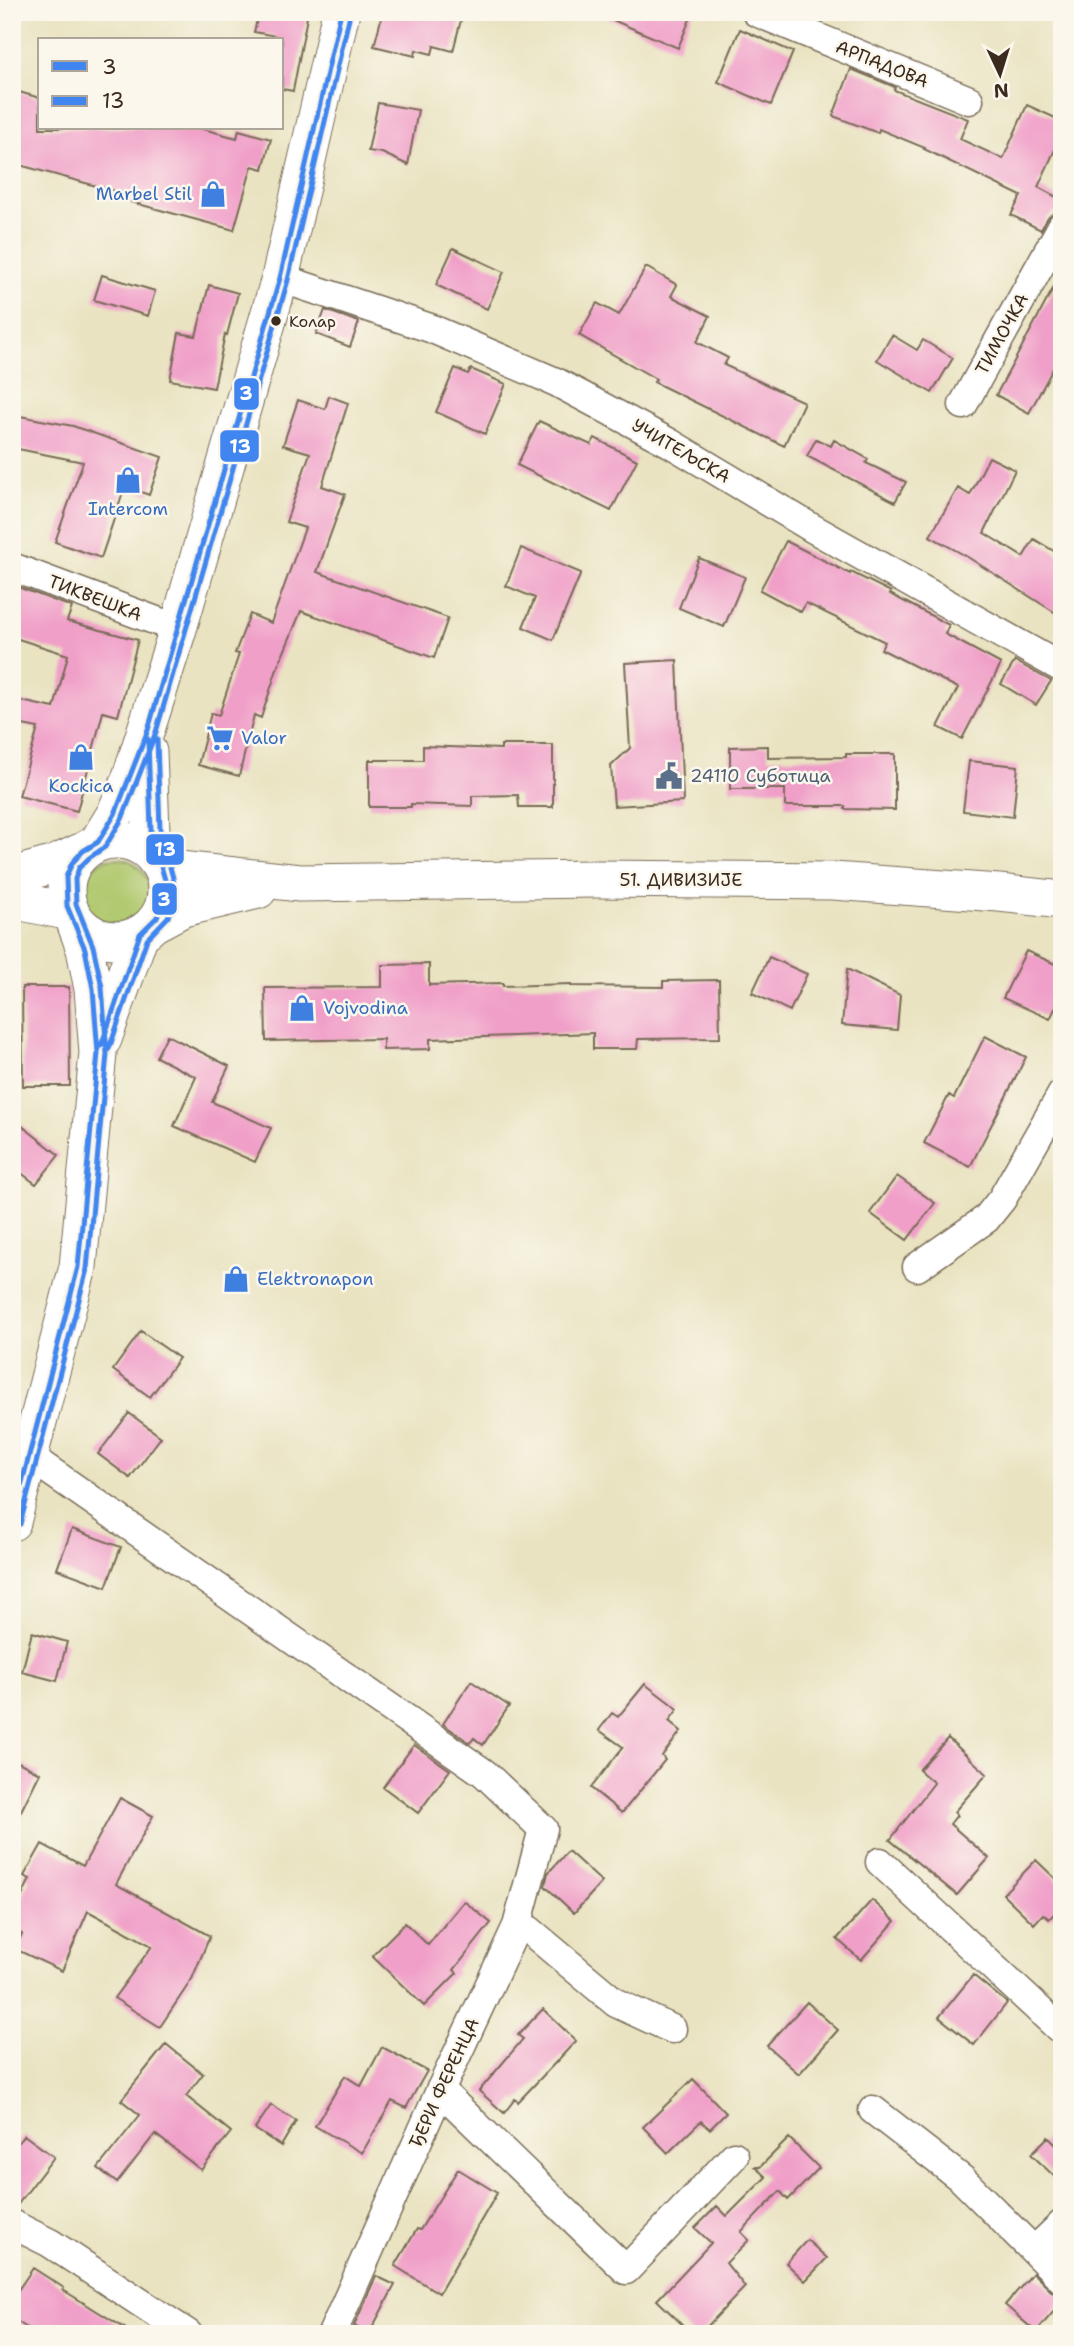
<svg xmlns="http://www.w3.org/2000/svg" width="1074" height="2346" viewBox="0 0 1074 2346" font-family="'Shantell Sans',sans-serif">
<rect width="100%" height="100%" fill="#fbf7ec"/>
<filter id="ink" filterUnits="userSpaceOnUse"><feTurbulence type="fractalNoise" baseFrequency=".0143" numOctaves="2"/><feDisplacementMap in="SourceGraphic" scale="14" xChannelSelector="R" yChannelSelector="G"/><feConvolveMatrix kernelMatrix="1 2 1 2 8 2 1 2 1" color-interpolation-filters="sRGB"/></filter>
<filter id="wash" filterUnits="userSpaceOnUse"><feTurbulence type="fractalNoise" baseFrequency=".00686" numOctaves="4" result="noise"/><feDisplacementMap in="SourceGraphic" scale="28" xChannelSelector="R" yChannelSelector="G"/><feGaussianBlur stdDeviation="1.57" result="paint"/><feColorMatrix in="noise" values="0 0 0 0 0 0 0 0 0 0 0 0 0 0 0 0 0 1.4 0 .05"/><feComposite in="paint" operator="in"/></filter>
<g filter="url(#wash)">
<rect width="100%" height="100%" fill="#e9e3c1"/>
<!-- grass -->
<path fill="#b1c96f" stroke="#767a46" stroke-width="2" d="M83 891a33 33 0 1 1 66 0a33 33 0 1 1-66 0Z"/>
<g id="blocks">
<!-- building -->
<path fill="#f09fc8" d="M259,12h49l-15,79 -11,-2v-49h-7l1,-4 -22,-4z
M383,12h80l-10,39 -19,-5 -2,8 -16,-4 -1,6 -41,-10z
M594,12h99l-15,36z
M740,29l53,23 -22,53 -53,-23z
M851,69l44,18 -1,3 74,29 -8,20 43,20 24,-54 35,16v13l-24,53 24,13 -5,11 -9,6 -7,13 -30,-15 10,-19 -97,-47 1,-1 -46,-19 -1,4 -45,-17z
M12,90l28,8v30h159l38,10 2,-8 32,9 -8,30 -11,-3 -18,64 -103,-28 2,-6 -121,-33z
M378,103l40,7 -10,55 -26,-12 -14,-2z
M453,248l51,24 -17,37 -51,-24z
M646,267l31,18 -6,11 39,20 -13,26 31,16 -4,7 80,37 -20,44 -130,-64 2,-3 -77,-44 18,-32 22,12z
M1062,272v80l-33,61 -33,-18z
M102,275l53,16 -7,25 -54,-16z
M209,285l29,8 -11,42 -2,-1 -11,54 -44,-8 9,-47 17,3z
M325,310l34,12 -9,25 -34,-13z
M892,335l25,15 6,-10 30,18 -21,35 -55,-33z
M455,368l13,6 3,-5 35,15 -21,50 -49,-22z
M329,396l19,7 -26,83 23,8 -28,78 131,46 -14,40 -133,-47 -24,58 -16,49 -7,-3 -15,61 -41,-11 13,-52 8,2 20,-61 -4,-1 15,-39 21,9 34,-95 -19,-6 24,-69 -27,-8 15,-45 27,9z
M20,416l53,10 89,31 -13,38 -24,-9 -24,72 -46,-16 28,-80 -70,-14z
M539,421l52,24 4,-7 42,22 -26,51 -94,-46z
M816,439l15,7 3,-6 34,19 -2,4 40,19 -11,20 -88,-46z
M989,457l26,13 -31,63 39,24 11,-18 28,17v61l-96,-61 -36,-20 28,-48 12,7z
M786,541l64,33 1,-2 40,20 -1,2 59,31 -4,9 56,30 -39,75 -24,-12 20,-39 -77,-39 4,-7 -79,-39 -5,9 -41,-22z
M521,548l60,25 -28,67 -30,-13 12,-29 -29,-12z
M699,558l46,19 -21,50 -45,-19z
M15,586l57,21 -5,14 71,19 -20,76 -15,-4 -26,99 -58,-15 19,-68 -26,-5v-24l42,9 14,-53 -56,-18v-43z
M677,660l6,142 -69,4 -3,-40 19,-18 -5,-85z
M1015,661l36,20 -15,24 -35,-21z
M501,745h52v62h-34l-1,-12 -46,1v10l-61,-2v3h-42v-47h54v-14l78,3z
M768,746v12l78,-1v-3h49v56l-50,-1v-3h-60v-17h-55v-42z
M969,761l49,5 -5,51 -50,-6z
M1026,951l36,16v27l-12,25 -47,-21z
M769,957l38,17 -17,37 -38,-18z
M429,964v21l74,-2v3l68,-2v2l92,1v-6l56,-1 1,58 -82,1 -1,10h-44v-16l-163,6v10l-47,1v-11l-117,2 -1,-53 117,-1v-22z
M847,969l53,26 -3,35 -55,-5z
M22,987h47l1,99h-47z
M167,1035l62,31 -17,36 59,26 -16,34 -81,-36 22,-49 -40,-20z
M985,1036l41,21 -56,110 -46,-24 25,-48 5,3z
M12,1118l47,37 -23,29 -24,-18z
M897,1176l38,27 -28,37 -37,-27z
M141,1331l38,27 -29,39 -37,-27z
M129,1413l32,24 -31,41 -32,-24z
M72,1529l49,18 -15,40 -49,-18z
M32,1632l35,10 -10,39 -35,-9z
M471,1681l38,25 -26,39 -9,-7 -4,5 -27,-19z
M645,1684l33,25 -9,12 12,10 -19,25 3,4 -43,53 -31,-25 32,-41 -24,-17 13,-17 6,4z
M948,1738l39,36 -33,38 3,3 -7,9 39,34 -32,37 -67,-55 44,-57 -15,-13z
M414,1745l36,25 -32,43 -35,-26z
M12,1759l28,14 -28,56z
M120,1798l33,18 -37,68 94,52 -18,43 -32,48 -46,-29 38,-52 -64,-35 -26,60 -47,-22 7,-15 -10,-4v-13l18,-38 -6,-3 18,-32 41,22z
M568,1851l34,31 -28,31 -29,-27 3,-13z
M1036,1860l26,25v21l-13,13 -6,-5 -9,10 -31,-30z
M872,1900l23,21 -34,39 -24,-21z
M464,1901l27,22 -37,47 3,3 -33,33 -52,-50 33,-33 23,22z
M973,1975l34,28 -33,42 -35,-28z
M807,2002l31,28 -39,44 -32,-28z
M543,2009l33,32 -58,61 -3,-3 -11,14 -25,-22 44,-52 -5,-4z
M166,2044l37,30 -17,22 45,36 -30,38 -46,-36 -38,49 -19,-15 42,-53 -19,-15z
M382,2047l45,24 -21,37 -14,-7 -30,52 -47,-27 30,-50 16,10z
M693,2079l33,34 -16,16 -9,-8 -33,32 -25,-26z
M271,2105l25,16 -15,25 -26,-17z
M24,2135l30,22 -39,51h-3v-57z
M1048,2137l14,14v33l-31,-30z
M789,2138l30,30 -31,32 -8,-9 -39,41 8,8 -23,23 19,24 -45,47h-8l-35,-34 54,-57 -16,-15 22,-22 10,10 39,-39 -11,-10h5z
M458,2169l39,24 -58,100 -44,-27 22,-37 3,1z
M807,2240l20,18 -22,23 -19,-18z
M33,2268l31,20 -1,2 71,44h-98l-24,-16v-19z
M1033,2273l18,18 11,4v7l-26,30 -31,-27z
M376,2276l19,9 -26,49 -15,-8z"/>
</g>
</g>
<g filter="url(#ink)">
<use href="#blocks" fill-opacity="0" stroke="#786b57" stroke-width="2"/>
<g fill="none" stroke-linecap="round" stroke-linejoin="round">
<defs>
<path id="minor" d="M756,12l213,88
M280,278l150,50 126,54 114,61 142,85 250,140
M963,405l99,-179
M12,567l166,62
M917,1267l69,-48 16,-20 60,-105
M30,1457l454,316 59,56 -26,97 -78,167 -107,241
M880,1862l182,169
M517,1926l12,4 87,73 56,26
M440,2090l186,180 108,-114
M873,2110l90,70 99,99
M12,2224l38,19 138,91
M1034,2251l28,-27"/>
<path id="tertiary" d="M148,752l3,79 7,30
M66 890a50 50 0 1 1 100 0a50 50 0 1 1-100 0Z
M98,842l17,-28 15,-34 48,-151 102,-351 61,-266
M161,868l139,15 295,-4 238,2 166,12 63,7
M12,876l43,-12 28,-13
M12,900l59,12
M153,924l30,-16 75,-18
M103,1039l37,-105
M12,1522l66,-255 20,-214 -5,-64 -8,-40 -11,-30"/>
</defs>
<!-- minor casing -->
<use href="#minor" stroke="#786b57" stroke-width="31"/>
<!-- tertiary casing -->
<use href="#tertiary" stroke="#786b57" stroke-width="39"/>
<!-- minor -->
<use href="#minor" stroke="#fff" stroke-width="28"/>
<!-- tertiary -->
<use href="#tertiary" stroke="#fff" stroke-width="37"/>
<defs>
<path id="bus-1" d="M101,1046l39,-112 17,-17 9,-22 -1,-15 -14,-49 -3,-92
M12,1521l66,-254 20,-214 -5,-64 -8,-40 -18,-43 -1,-29 6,-14 11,-12 15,-9 17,-28 33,-84 132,-452 61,-266"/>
<path id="bus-2" d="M109,1049l38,-110 21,-22 7,-20 -2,-19 -13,-48 -3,-91
M20,1524l67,-255 20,-215 -5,-67 -9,-41 -17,-42 -1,-25 4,-11 10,-10 16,-11 17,-28 34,-87 132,-452 62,-266"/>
</defs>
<!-- bus-1 casing -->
<use href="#bus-1" stroke="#fbf7ec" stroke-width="10"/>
<!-- bus-2 casing -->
<use href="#bus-2" stroke="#fbf7ec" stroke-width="10"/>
<!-- bus-1 -->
<use href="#bus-1" stroke="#4186f0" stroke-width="5"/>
<!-- bus-2 -->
<use href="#bus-2" stroke="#4186f0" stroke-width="5"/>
</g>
</g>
<!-- icons -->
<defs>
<symbol id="shop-bare" viewBox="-9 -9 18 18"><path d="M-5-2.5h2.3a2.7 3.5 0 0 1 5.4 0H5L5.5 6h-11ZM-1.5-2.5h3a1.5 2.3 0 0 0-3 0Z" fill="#3f7fe0" stroke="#fbf7ec" stroke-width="2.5" paint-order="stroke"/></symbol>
<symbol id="supermarket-bare" viewBox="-9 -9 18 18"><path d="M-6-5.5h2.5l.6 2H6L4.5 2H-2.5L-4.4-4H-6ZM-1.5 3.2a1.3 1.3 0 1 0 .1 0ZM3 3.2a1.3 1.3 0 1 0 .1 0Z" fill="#3f7fe0" stroke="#fbf7ec" stroke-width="2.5" paint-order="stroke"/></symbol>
<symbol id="civic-bare" viewBox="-9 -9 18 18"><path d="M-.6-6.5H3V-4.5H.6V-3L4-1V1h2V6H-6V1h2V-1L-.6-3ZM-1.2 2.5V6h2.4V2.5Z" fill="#5c6f8a" stroke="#fbf7ec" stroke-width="2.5" paint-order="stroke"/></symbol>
</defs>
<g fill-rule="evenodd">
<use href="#shop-bare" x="194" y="175" width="38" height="38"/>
<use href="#shop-bare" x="109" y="461" width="38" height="38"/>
<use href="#supermarket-bare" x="201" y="719" width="38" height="38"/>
<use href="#shop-bare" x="62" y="738" width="38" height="38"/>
<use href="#civic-bare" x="650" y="757" width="38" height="38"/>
<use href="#shop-bare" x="283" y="989" width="38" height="38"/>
<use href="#shop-bare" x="217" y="1260" width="38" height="38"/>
</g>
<!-- markers -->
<circle fill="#3b2a1e" stroke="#fbf7ec" stroke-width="2.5" cx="276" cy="321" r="6"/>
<g text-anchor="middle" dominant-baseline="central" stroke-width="5" stroke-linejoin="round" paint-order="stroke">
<!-- bus labels -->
<g font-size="16" fill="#3b2a1e" stroke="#fbf7ec" text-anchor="start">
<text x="289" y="321">Колар</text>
</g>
<!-- street labels -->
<g font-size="18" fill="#3b2a1e" stroke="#fbf7ec">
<text transform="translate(882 64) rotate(22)">АРПАДОВА</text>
<text transform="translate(1002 334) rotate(-61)">ТИМОЧКА</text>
<text transform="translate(681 451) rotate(30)">УЧИТЕЉСКА</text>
<text transform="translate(95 598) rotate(21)">ТИКВЕШКА</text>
<text x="681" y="880">51. ДИВИЗИЈЕ</text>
<text transform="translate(444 2083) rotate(-65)">ЂЕРИ ФЕРЕНЦА</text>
</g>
<!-- shop labels -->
<g font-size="18" fill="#366cbe" stroke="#fbf7ec" text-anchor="start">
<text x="192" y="194" text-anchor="end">Marbel Stil</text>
<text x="128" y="509" text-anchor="middle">Intercom</text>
<text x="241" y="738">Valor</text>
<text x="81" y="786" text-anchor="middle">Kockica</text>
<text x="323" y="1008">Vojvodina</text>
<text x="257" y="1279">Elektronapon</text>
</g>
<!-- service labels -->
<g font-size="18" fill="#4e5e75" stroke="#fbf7ec" text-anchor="start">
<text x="690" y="776">24110 Суботица</text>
</g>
</g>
<g stroke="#fbf7ec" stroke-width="2.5">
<rect x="233" y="377" width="27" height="34" rx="7" fill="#4186f0"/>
<rect x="219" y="429" width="41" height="34" rx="7" fill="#4186f0"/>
<rect x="145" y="833" width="40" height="33" rx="7" fill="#4186f0"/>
<rect x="151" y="882" width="27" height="34" rx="7" fill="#4186f0"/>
</g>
<g font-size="19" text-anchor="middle" font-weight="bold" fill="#fff">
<text x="246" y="400">3</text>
<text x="240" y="453">13</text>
<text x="165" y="856">13</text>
<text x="164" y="906">3</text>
</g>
<!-- margin -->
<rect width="1074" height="2346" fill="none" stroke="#fbf7ec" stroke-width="42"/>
<!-- legend -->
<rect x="38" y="38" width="245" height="91" fill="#fbf7ec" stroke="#aea59a" stroke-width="2"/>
<rect x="52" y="61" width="35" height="10" fill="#4186f0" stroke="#aea59a" stroke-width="2"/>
<text x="102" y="74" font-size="21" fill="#3b2a1e">3</text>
<rect x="52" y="96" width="35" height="10" fill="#4186f0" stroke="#aea59a" stroke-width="2"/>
<text x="102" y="108" font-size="21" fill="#3b2a1e">13</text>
<!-- north arrow -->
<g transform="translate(1000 74) rotate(176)" stroke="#fbf7ec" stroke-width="5" paint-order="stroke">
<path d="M0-5L12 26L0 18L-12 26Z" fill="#3b2a1e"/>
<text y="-10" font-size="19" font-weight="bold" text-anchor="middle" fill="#3b2a1e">N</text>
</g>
</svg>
